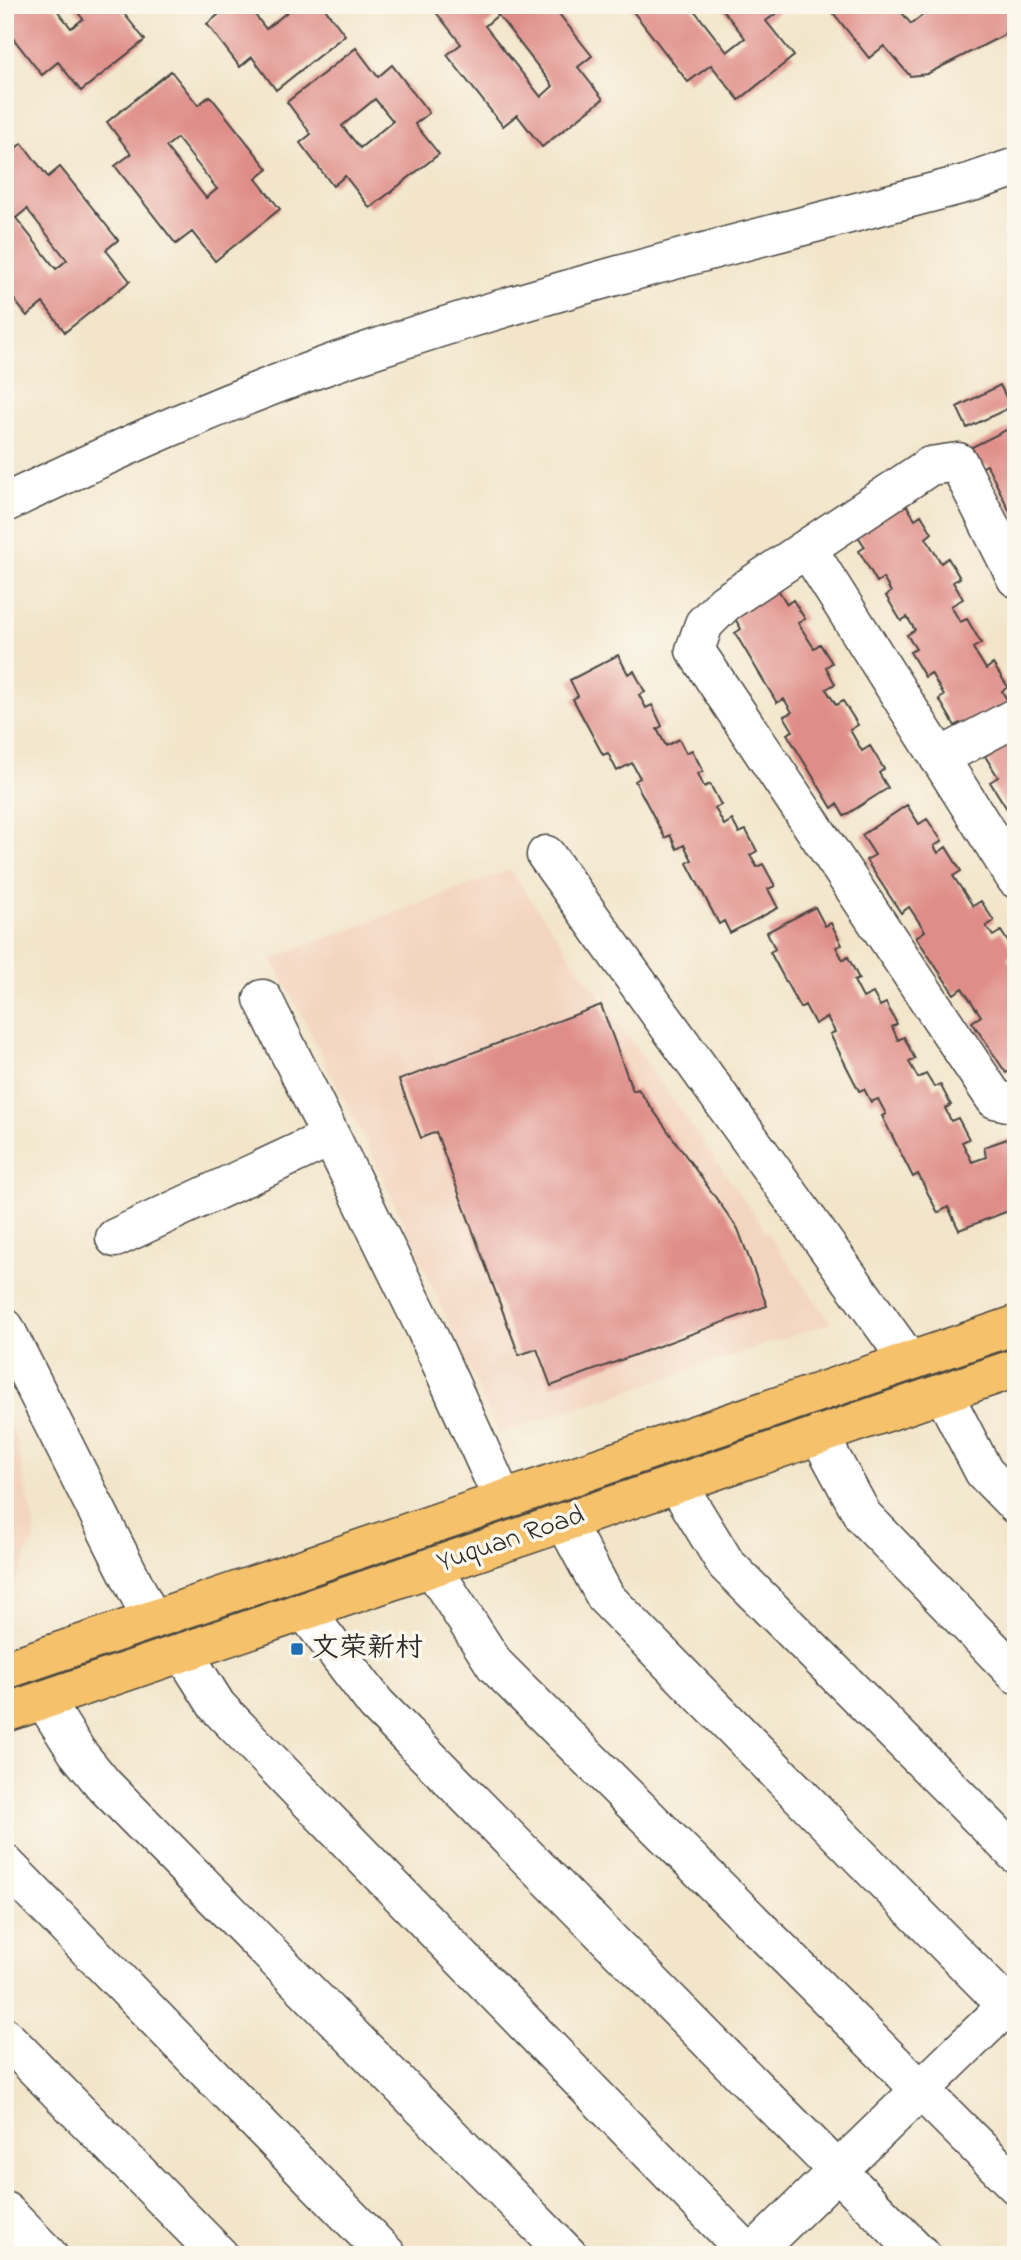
<svg xmlns="http://www.w3.org/2000/svg" width="1021" height="2260" viewBox="0 0 1021 2260" font-family="'Indie Flower','LXGW WenKai TC',sans-serif">
<rect width="100%" height="100%" fill="#fbf7ec"/>
<filter id="ink" filterUnits="userSpaceOnUse"><feTurbulence type="fractalNoise" baseFrequency=".0143" numOctaves="2"/><feDisplacementMap in="SourceGraphic" scale="14" xChannelSelector="R" yChannelSelector="G"/><feConvolveMatrix kernelMatrix="1 2 1 2 8 2 1 2 1" color-interpolation-filters="sRGB"/></filter>
<filter id="wash" filterUnits="userSpaceOnUse"><feTurbulence type="fractalNoise" baseFrequency=".00686" numOctaves="4" result="noise"/><feDisplacementMap in="SourceGraphic" scale="28" xChannelSelector="R" yChannelSelector="G"/><feGaussianBlur stdDeviation="1.57" result="paint"/><feColorMatrix in="noise" values="0 0 0 0 0 0 0 0 0 0 0 0 0 0 0 0 0 1.4 0 .05"/><feComposite in="paint" operator="in"/></filter>
<g filter="url(#wash)">
<rect width="100%" height="100%" fill="#f2e5ca"/>
<!-- built -->
<path fill="#f3d4bf" d="M510,870l321,453 -332,111 -122,-270 -105,-206z
M5,1416l10,19 21,101 -31,67z"/>
<g id="blocks">
<!-- building -->
<path fill="#df8d88" fill-rule="evenodd" d="M5,5h48l18,23 12,-9 -11,-14h55l-6,5 24,30 -64,51 -23,-29 -16,13 -37,-47z
M210,5h41l-2,2 17,22 30,-24h26l23,30 -69,55 -24,-33 -12,10 -33,-43 11,-9z
M442,5h110l40,51 -14,11 25,32 -61,48 -25,-32 -14,11 -56,-71 14,-11 -26,-33zM498,15l55,71 -12,11 -56,-71z
M628,5h62l37,47 18,-14 -26,-33h60l3,4 -16,12 28,35 -55,44 -28,-35 -23,17z
M827,5h69l15,19 17,-13 -4,-6h90v8l-10,22 -77,39 -17,2 -26,-30 -15,12z
M356,48l22,29 14,-12 37,48 -14,11 24,30 -69,54 -25,-32 -12,10 -33,-43 11,-9 -24,-32zM375,99l18,22 -33,27 -18,-22z
M171,71l27,34 12,-9 58,73 -12,10 24,30 -65,52 -23,-29 -16,12 -61,-78 16,-12 -24,-32zM177,138l40,51 -11,9 -40,-51z
M22,143l26,34 12,-10 58,73 -12,10 24,31 -65,51 -22,-29 -16,13 -22,-28v-131zM27,209l40,51 -11,9 -40,-51z
M1000,385l11,22 -44,21 -10,-21z
M1016,425v125l-12,-23 11,-5 -28,-57 -11,5 -10,-20z
M905,503l10,16 6,-4 11,18 -6,5 15,25 7,-5 12,20 -7,4 10,17 -12,7 9,16 7,-3 14,24 -8,5 13,21 7,-5 15,23 -6,4 9,16 -44,26 -7,-10 -5,3 -16,-27 5,-3 -13,-23 -6,4 -15,-25 6,-3 -9,-14 8,-5 -8,-13 -6,4 -15,-25 5,-4 -8,-14 -6,4 -18,-31 6,-4 -9,-14z
M777,588l10,16 6,-4 12,19 -7,4 16,25 6,-4 12,19 -6,4 9,17 -9,5 10,16 7,-4 15,24 -8,5 12,21 8,-5 14,23 -5,4 9,15 -44,28 -7,-12 -5,4 -45,-74 6,-3 -9,-15 8,-4 -8,-13 -7,4 -42,-70 6,-4 -8,-14z
M618,655l10,19 6,-3 11,21 -6,3 7,13 6,-3 10,21 -5,3 9,17 13,-7 7,14 6,-3 11,21 -5,3 6,13 6,-3 11,21 -6,3 9,17 8,-5 7,13 7,-3 11,21 -7,4 7,12 6,-3 12,22 -7,3 10,19 -48,25 -6,-12 -5,3 -32,-61 5,-3 -8,-15 -7,4 -7,-14 -5,3 -30,-57 5,-3 -8,-15 -15,8 -9,-18 -5,2 -30,-56 5,-3 -8,-16z
M1016,736v87l-26,-41 8,-5 -13,-21z
M907,805l12,19 8,-5 15,22 -8,5 4,7 8,-6 15,24 -8,5 20,30 8,-5 13,20 -8,5 7,10 8,-5 14,22 -8,5 9,13v96l-10,6 -34,-51 9,-6 -19,-28 -8,6 -38,-57 9,-6 -16,-24 -8,6 -35,-53 9,-5 -13,-20z
M815,907l10,19 6,-3 11,22 -6,2 7,13 5,-3 11,22 -5,2 9,17 10,-5 7,13 6,-3 11,21 -5,3 6,13 6,-3 11,22 -6,3 9,16 8,-4 8,13 6,-3 11,21 -6,3 6,13 7,-3 11,21 -7,3 10,20 14,-5 -2,-10 32,-11v72l-57,22 -11,-23 -10,6 -20,-39 -5,3 -31,-61 4,-2 -8,-15 -7,3 -7,-13 -5,2 -29,-57 5,-2 -8,-15 -12,7 -10,-19 -5,3 -30,-56 5,-3 -8,-17z
M601,1005l32,86 5,-2 100,140 29,77 -216,80 -14,-37 -18,6 -83,-223 -15,6 -22,-58z"/>
</g>
</g>
<g filter="url(#ink)">
<use href="#blocks" fill-opacity="0" stroke="#494743" stroke-width="2"/>
<g fill="none" stroke-linecap="round" stroke-linejoin="round">
<defs>
<path id="minor" d="M5,503c119,-57 240,-111 366,-153 197,-66 400,-115 601,-168l44,-15
M807,548l209,331
M1016,578l-58,-116 -28,4 -205,137 -21,21 -9,26 300,449 21,5
M939,758l77,-41
M546,855l363,506
M263,999l162,329 78,172
M115,1238l216,-101
M5,1328l147,292
M943,1393l41,79 32,33
M819,1435l44,81 153,158
M677,1484l49,80 290,290
M565,1522l41,76 410,417
M432,1567l63,98 521,520
M305,1611l71,93 545,551
M183,1652l34,54 533,549
M44,1700l33,52 27,33 464,470
M5,1864l382,391
M5,2037l214,218
M5,2211l43,44
M751,2255l265,-258"/>
<path id="major" d="M5,1670l1011,-345
M5,1713l1011,-345"/>
</defs>
<!-- minor casing -->
<use href="#minor" stroke="#494743" stroke-width="41"/>
<!-- major casing -->
<use href="#major" stroke="#494743" stroke-width="41"/>
<!-- minor -->
<use href="#minor" stroke="#fff" stroke-width="38"/>
<!-- major -->
<use href="#major" stroke="#f5c16b" stroke-width="38"/>
</g>
</g>
<!-- markers -->
<rect fill="#1f6fb2" stroke="#fbf7ec" stroke-width="2.5" x="290" y="1642" width="14" height="14" rx="3.5"/>
<g text-anchor="middle" dominant-baseline="central" stroke-width="7" stroke-linejoin="round" paint-order="stroke">
<!-- street labels -->
<g font-size="28" fill="#2b2b2b" stroke="#fbf7ec">
<text transform="translate(511 1540) rotate(-19)">Yuquan Road</text>
</g>
<!-- poi labels -->
<g font-size="28" fill="#2b2b2b" stroke="#fbf7ec" text-anchor="start">
<text x="311" y="1649">文荣新村</text>
</g>
</g>
<!-- margin -->
<rect width="1021" height="2260" fill="none" stroke="#fbf7ec" stroke-width="28"/>
</svg>
